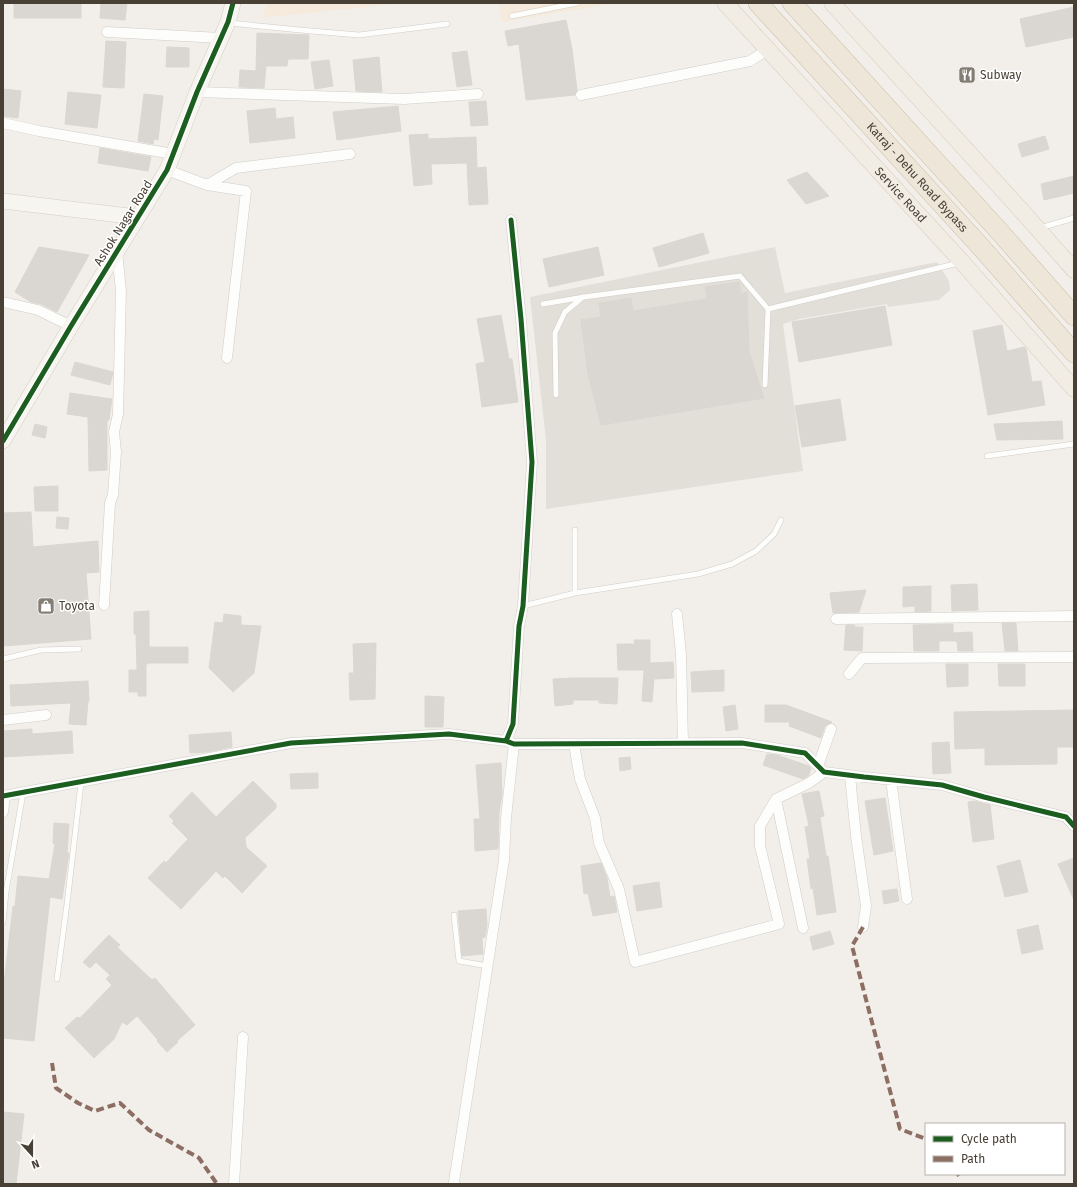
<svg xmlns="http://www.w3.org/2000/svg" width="1077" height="1187" viewBox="0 0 1077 1187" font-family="'Fira Sans',sans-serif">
<rect width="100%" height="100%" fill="#f2efea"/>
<!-- commercial -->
<path fill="#f5eadc" d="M267,3h137l-142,15z
M498,3h118l-114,19z"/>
<!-- industrial -->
<path fill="#e2ded8" d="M775,247l10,46 152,-31 12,19 1,9 -11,10 -51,7 -1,-3 -88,15 -16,5 20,147 -257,38v-69l-16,-143z"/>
<!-- building -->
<path fill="#dad6d1" stroke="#dad6d0" d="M14,3h67v15h-67z
M101,3h26l-2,17 -25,-2z
M1074,7v30l-48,10 -6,-28z
M566,20l6,29 5,41 -2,5 -49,5 -7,-56 -11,2 -3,-15z
M257,33l52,2 -1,24h-20l-1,7h-21l-2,22 -25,-1 1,-17 16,1z
M106,41l20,1 -2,46 -21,-1z
M167,47l22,1v19h-23z
M467,51l5,34 -15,2 -5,-34z
M379,57l3,35 -26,-1 -3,-31z
M329,60l4,26 -18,3 -4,-27z
M3,89l18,2 -3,27 -15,-2z
M68,92l33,3 -4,33 -32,-4z
M144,94l19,2 -5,44 -4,-1 -1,5 -15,-3z
M486,101l2,24 -17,1 -2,-24z
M398,106l3,25 -64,9 -4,-28z
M275,108l1,11 17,-2 2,21 -45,5 -3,-32z
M428,134v5l48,-2 1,31 9,-1 2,37 -19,1 -2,-42 -36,1 1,20 -18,2 -5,-51z
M1045,136l4,13 -27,8 -4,-13z
M100,148l51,9 -3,14 -50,-8z
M807,172l22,24 -23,8 -19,-24z
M1074,176v17l-30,7 -3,-16z
M703,233l6,20 -50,14 -6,-19z
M39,247l50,8 -32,57 -16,-8 -10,-2 -16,-10z
M598,247l6,28 -55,12 -6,-28z
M739,282l2,12 6,-2 2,60 15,46 -163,27 -13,-51 -7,-54 20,-3 -2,-14 32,-5 2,13 74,-12 -2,-12z
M885,306l7,39 -93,17 -7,-40z
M501,315l8,44h3l6,43 -36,5 -6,-43 9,-2 -8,-43z
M1002,325l5,26 17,-4 2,2 6,33 9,-1 4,24 -57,10 -15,-84z
M75,362l38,10 -3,13 -39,-10z
M70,393l42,6 -3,21h-2v50l-18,1 -1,-54 -21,-3z
M840,399l6,41 -44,7 -7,-41z
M1062,421l1,18 -66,1 -3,-16z
M35,424l12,3 -2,11 -13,-3z
M58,486v25h-23l-1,-24z
M31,512l2,35 65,-6 1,31 -13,1 5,66 -88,7v-133z
M57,517l12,1 -1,11 -12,-1z
M977,584l1,26 -26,1 -1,-26z
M931,586v25l-16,1v-6l-12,1v-20z
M866,590l-7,22 -26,1 -3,-20z
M149,611v36h39v16h-40v1h-2v32h-8v-4h-9v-22h8l-1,-36h-2v-22z
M224,614l17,2v9l20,1 -7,47 -21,19 -24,-24 6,-46 8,1z
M1002,623h14l2,28h-13z
M953,624v9l19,-1 1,19h-15l-1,-10h-18v10h-25l-1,-26z
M846,625h9l-1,2h9l-1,24 -18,-1z
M634,640h16v23l23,-1 1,16 -20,1 -2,23 -10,-1 2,-31h-26l-1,-26h18z
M376,643l-1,56 -25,1 -1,-27h5l-1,-29z
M946,664h22v22l-21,1z
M998,664h27v22h-26z
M724,670v21l-32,1 -1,-20z
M572,678h46l-1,26 -18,-1v-3h-26v4l-18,2 -2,-27z
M88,681l1,20h-1l-2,24 -17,-1 2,-21 -60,3 -1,-21z
M425,696l19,1 -1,30h-18z
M735,705l3,24 -12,2 -3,-24z
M765,705h21l46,17 -7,4 -4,12 -32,-12 1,-4h-25z
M1074,710v37h-17v17l-72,1v-17l-30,1 -1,-37z
M32,729v5l40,-3 1,22 -70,4v-26z
M231,732l1,15 -25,5 -17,1 -1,-18z
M949,742l2,31 -18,1 -1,-31z
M767,754l10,1 32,11 2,2 -2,7 -6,4 -40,-14z
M630,757l1,12 -11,2 -1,-13z
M501,763l1,32 -3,18 -1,36 -23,2 -1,-32h6l-4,-54z
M318,773v15l-27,1 -1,-15z
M253,781l23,23v4l-31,30 1,9 21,19 -25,27 -17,-17 -2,2 -7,-7 -35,38 -33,-31 16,-17 2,2 22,-24 -16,-16 2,-2 -5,-5 23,-24 24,25z
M819,791l5,25 -4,1 6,39h2l8,56 -19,3 -4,-27 -2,1 -4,-30h3l-5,-32 4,-1 -7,-32z
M885,798l8,53 -19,4 -9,-54z
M974,801l16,4 4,34 -21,3 -5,-40z
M54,823l15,1 -2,29h2l-7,46 -12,-2 -16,144 -31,-3v-46l10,-86 2,1 3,-31 31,3 6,-35 -2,-1z
M1074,858v42l-16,-36z
M1020,860l8,32 -23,5 -8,-31z
M601,863l6,15 3,19 4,-1 3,16 -24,4 -5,-23 -4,1 -3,-28z
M659,882l3,25 -25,4 -4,-25z
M897,889l2,12 -15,3 -2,-13z
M486,909l1,16 -2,12 -3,1 1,16 -21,2 -4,-45z
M1038,925l5,24 -21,5 -5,-24z
M830,931l4,13 -21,6 -3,-13z
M109,935l11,10 -3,2 35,33 3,-2 40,47 -18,16 1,1 -11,10 -10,-11 1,-1 -21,-24 -10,9 -5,-3 -8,17 -20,19 -29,-30 12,-11 3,1 32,-33 -6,-6 4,-4 -14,-13 -6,6 -7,-6z
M3,1112l21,2 -8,70h-13z"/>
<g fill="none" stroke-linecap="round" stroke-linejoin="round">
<defs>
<path id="lane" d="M512,16l65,-13
M229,23l82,8 48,4 88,-11
M1040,228l34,-10
M543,304l41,-7 156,-21 28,33
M765,385l3,-76 191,-46
M556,395l-1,-62 10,-21 18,-15
M987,456l87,-12
M575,593l123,-19 34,-10 24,-13 18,-17 7,-14
M523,606l52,-13v-63
M3,659l38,-9 38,-1
M454,915l5,46 29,5
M3,922l3,-30 17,-99
M57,979l10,-75 14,-121"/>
<path id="street" d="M107,32l114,6
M197,92l207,7 74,-5
M581,95l169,-34 18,-12
M3,123l36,8 134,23
M167,170l40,15 29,-17 114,-14
M207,185l39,6 -19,167
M3,302l35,8 33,16
M104,605l6,-102 3,-8 3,-43 -2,-20 4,-18 3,-123 -4,-39
M677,614l4,40 2,89
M836,619l238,-3
M849,674l13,-16 212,-1
M3,720l43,-5
M506,741l7,-17 6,-98 4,-20 9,-144 -11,-143 -10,-99
M574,744l6,35 15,39 4,25 20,46 16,73 144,-38 -19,-78v-20l16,-27 33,-16 15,-11
M818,766l13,-37
M850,776l6,60 10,70 -3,21
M891,780l16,119
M3,796l288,-53 158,-9 57,7 8,3 228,-1 63,10 19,19 40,5 78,8 42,12 82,20 8,9
M776,799l27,129
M3,812l2,-16
M454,1182l50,-322 2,-42 8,-74
M234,1184l9,-147"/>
<path id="secondary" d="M3,201l134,16
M3,441l68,-115 96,-156 30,-78 31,-70 5,-19"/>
<g id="primary">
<path id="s1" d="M725,3l237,259 112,127"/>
<path d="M832,3l189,207 53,60"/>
</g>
<g id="highway">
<path id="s2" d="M758,3l222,243 94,107"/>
<path d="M792,3l206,227 76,86"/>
</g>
</defs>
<!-- lane casing -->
<use href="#lane" stroke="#d0cdc8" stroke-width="6"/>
<!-- street casing -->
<use href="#street" stroke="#d0cdc8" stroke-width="11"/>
<!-- secondary casing -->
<use href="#secondary" stroke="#d3cec2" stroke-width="16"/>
<!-- primary casing -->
<use href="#primary" stroke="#d6cbb6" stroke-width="17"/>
<!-- highway casing -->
<use href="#highway" stroke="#ccbca4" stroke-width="20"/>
<!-- lane -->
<use href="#lane" stroke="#fdfdfc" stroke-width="5"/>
<!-- street -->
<use href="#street" stroke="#fdfdfc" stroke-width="10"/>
<!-- secondary -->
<use href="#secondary" stroke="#f7f5ef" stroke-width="15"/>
<!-- primary -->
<use href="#primary" stroke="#f1ece4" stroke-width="16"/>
<!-- highway -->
<use href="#highway" stroke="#ede6d9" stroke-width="19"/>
<!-- quiet -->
<path stroke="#8d6e63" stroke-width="4" stroke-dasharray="8 4" stroke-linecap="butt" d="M863,927l-11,19 48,183 26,10
M52,1063l4,25 22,15 17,8 25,-8 29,27 50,28 18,26
M958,1174l1,2"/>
<defs>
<path id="cycleway" d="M3,441l68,-115 96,-156 30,-78 31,-70 5,-19
M506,741l7,-17 6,-98 4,-20 9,-144 -11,-143 -10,-99
M3,796l288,-53 158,-9 57,7 8,3 228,-1 63,10 19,19 40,5 78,8 42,12 82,20 8,9"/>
</defs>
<!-- cycleway casing -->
<use href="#cycleway" stroke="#fff" stroke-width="8"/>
<!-- cycleway -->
<use href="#cycleway" stroke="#1b5e20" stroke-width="5"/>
</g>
<!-- icons -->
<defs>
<symbol id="restaurant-square" viewBox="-11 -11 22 22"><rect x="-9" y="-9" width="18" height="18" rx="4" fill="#847d74" stroke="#fff"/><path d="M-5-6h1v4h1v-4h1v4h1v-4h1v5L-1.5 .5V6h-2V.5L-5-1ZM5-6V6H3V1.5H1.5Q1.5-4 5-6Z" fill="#fff"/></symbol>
<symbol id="shop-square" viewBox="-11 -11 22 22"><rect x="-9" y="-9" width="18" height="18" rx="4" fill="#847d74" stroke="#fff"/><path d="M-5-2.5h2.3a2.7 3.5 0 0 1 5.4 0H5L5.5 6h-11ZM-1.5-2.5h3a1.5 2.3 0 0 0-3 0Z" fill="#fff"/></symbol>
</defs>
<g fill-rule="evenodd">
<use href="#restaurant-square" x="957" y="65" width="20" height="20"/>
<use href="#shop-square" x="36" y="596" width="20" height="20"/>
</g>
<g text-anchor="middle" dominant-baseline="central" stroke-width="3" stroke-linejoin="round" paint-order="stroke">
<!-- poi labels -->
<g font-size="12" fill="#494035" stroke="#fff" text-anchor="start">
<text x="980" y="75">Subway</text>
<text x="59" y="606">Toyota</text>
</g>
<!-- street labels -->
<g font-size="12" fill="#494035" stroke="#fff">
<text stroke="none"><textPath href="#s2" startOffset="236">Katraj - Dehu Road Bypass</textPath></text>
<text stroke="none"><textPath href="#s1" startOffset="260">Service Road</textPath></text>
<text transform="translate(123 223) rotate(-58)">Ashok Nagar Road</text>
</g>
</g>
<!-- border -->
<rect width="1077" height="1187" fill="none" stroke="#494035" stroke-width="8"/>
<!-- legend -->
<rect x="925" y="1123" width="140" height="52" fill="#ffffff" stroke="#b6b3ae"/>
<rect x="933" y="1136" width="20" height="6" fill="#1b5e20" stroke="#b6b3ae"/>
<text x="961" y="1143" font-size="12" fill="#494035">Cycle path</text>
<rect x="933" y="1156" width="20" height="6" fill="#8d6e63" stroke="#b6b3ae"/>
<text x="961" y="1163" font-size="12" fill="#494035">Path</text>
<!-- north arrow -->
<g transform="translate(32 1155) rotate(159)" stroke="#ffffff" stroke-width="3" paint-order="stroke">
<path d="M0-3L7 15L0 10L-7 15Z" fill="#494035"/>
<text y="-6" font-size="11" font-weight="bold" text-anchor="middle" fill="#494035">N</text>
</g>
</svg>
